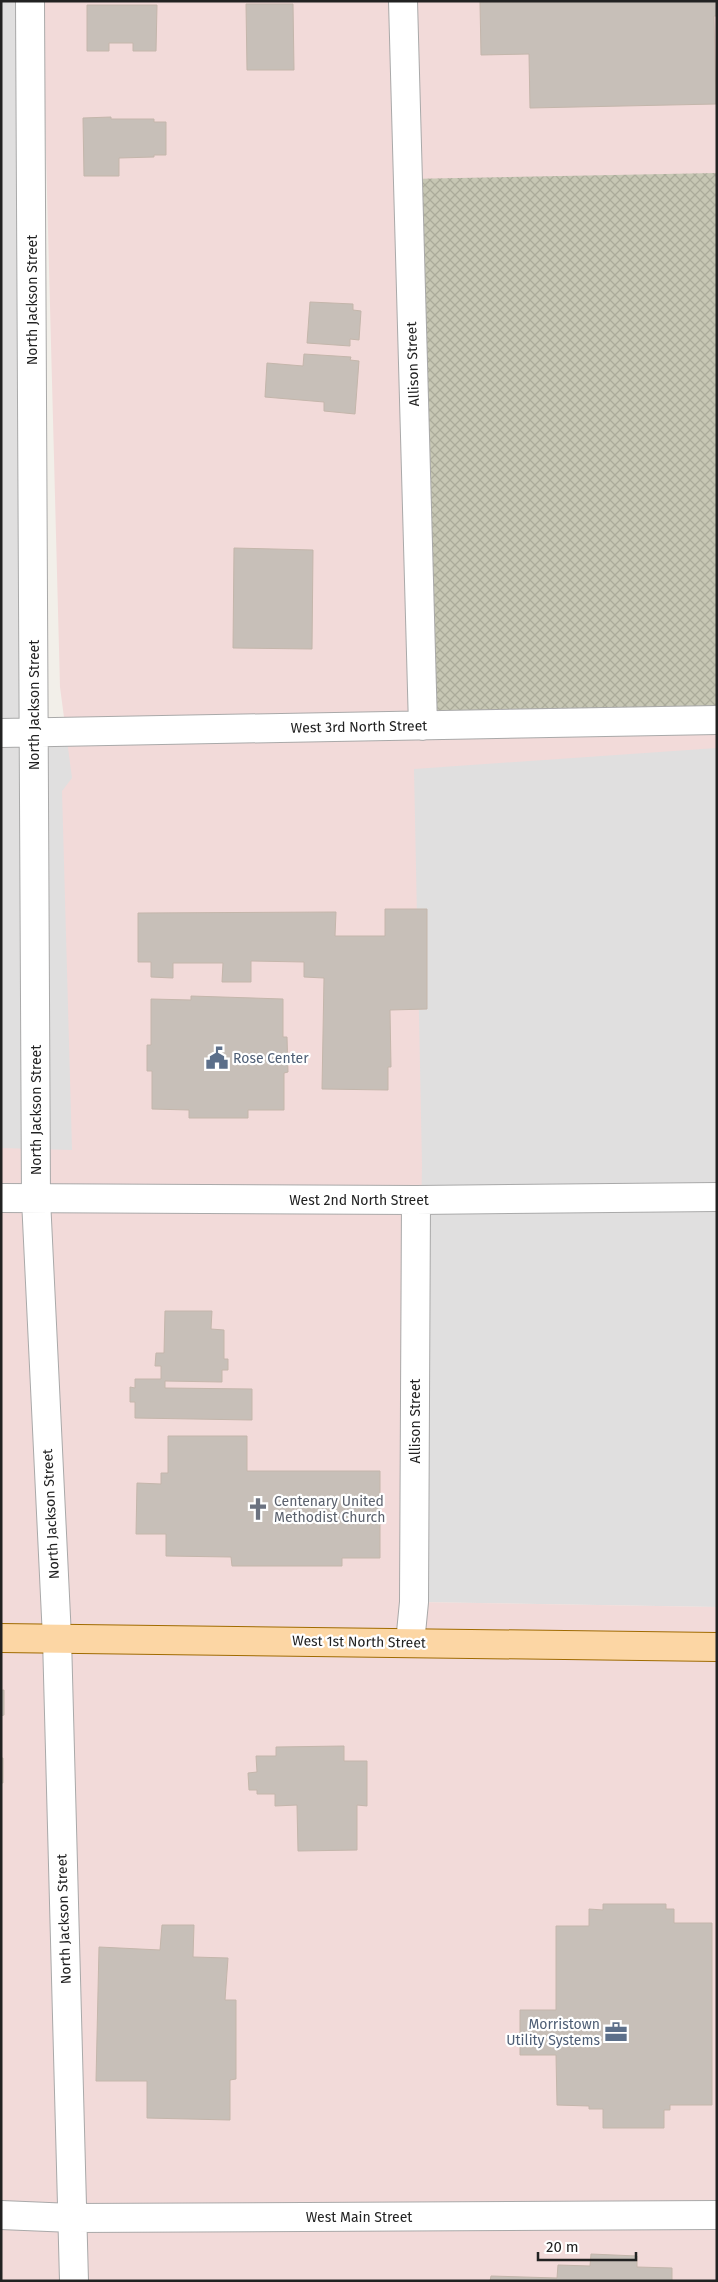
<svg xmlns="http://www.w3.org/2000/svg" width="718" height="2282" viewBox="0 0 718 2282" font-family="'Fira Sans',sans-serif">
<defs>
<pattern id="construction-cross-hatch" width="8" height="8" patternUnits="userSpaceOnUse" patternTransform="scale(1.25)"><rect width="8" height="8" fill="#c7c7b4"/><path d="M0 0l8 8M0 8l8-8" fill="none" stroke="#abab9a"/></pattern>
</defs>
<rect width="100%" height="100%" fill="#f2efe9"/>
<!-- residential -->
<path fill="#e0dfdf" d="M1,1h29l5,731 682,-12v887l-303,-5 -413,-404z"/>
<!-- commercial -->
<path fill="#f2dad9" d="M42,1h675v747l-303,21 8,396 -8,437 303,5v674h-716v-1133l71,2 -10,-359 10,-13 -12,-91z"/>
<!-- construction -->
<path fill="url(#construction-cross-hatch)" d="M717,173v547l-294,6 -15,-547z"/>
<!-- building -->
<path fill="#c7bfb8" stroke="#c4b6ab" d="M717,1v15h-3l2,88 -186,4 -1,-54 -48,1 -1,-53z
M246,4h47l1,66h-47z
M87,5h70l-1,46h-23v-8h-24v8h-22z
M111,117v2h43v3h12v33h-12v2l-35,1v18h-35l-1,-58z
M310,302l43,2v6l8,1 -2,29 -9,-1v7l-43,-3z
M304,354l47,3 -1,3 9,1 -4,53 -31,-3v-9l-59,-5 2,-34 36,3z
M234,548l79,2 -1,99 -79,-1z
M385,909h42v100l-37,1 1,57h-3v23l-66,-1 2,-111 -20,-1v-15l-53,-1v21h-29l1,-19h-50v15l-22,-1v-15h-13v-49l198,-1 -1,24h50z
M191,996l92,3v38h4l1,35 -4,1v37h-36v8h-59v-8l-37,-1v-38h-5v-26h4v-46l40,1z
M165,1311h47l-1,18 13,1v29h4v11h-6v12l-57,-1v7l87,1v31l-117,-2v-16h-5v-15l5,1v-9h26v-13h-6l1,-13h8z
M168,1436h79v35h133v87h-38v8h-110l-1,-9 -65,-1v-22h-30l1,-51 24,1v-11h7z
M1,1690h3v25l-3,1z
M344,1746v15h23v45l-10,-1v45l-59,1 -1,-46 -22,1v-12h-18v-4h-8l-1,-17 9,-1 -1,-16h20v-9z
M1,1758h2v25h-2z
M603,1904h63v5h8v14h38v182h-42v5h-6v18h-61v-19h-14v-3l-32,-1 -1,-50h-36v-45h36v-84h33v-17l14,1z
M162,1925h32l-1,32 35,1 -3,42h11v79l-6,1v40l-83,-2v-37h-51l3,-134 61,3z
M591,2254l46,2v11l35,1v13h-182l1,-5 66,2 1,-13 32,1z"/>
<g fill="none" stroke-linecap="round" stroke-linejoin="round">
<defs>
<path id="minor" d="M30,1l6,1198 21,439 17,643
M403,1l20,725
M1,733l716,-13
M1,1198l415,2 301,-3
M410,1643l4,-41 2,-402
M1,2215l71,3 645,-3"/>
<path id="major" d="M1,1638l716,9"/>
</defs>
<!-- minor casing -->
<use href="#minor" stroke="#a9a9a9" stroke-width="30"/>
<!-- major casing -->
<use href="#major" stroke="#a06b00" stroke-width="30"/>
<!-- minor -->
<use href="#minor" stroke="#fff" stroke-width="28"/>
<!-- major -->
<use href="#major" stroke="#fcd6a4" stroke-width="28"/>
</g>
<!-- icons -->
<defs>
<symbol id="civic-bare" viewBox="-9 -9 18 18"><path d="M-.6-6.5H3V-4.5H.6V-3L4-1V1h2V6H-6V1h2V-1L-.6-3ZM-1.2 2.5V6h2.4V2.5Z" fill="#5c6f8a" stroke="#fff" stroke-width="2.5" paint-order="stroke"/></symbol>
<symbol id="church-bare" viewBox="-9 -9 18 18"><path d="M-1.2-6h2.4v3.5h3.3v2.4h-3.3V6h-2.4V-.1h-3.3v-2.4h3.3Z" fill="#6b7280" stroke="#fff" stroke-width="2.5" paint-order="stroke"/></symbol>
<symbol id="office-bare" viewBox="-9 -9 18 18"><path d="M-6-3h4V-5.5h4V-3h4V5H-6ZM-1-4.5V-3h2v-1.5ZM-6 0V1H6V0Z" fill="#5c6f8a" stroke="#fff" stroke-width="2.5" paint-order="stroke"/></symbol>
</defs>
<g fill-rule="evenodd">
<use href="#civic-bare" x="201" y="1042" width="32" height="32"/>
<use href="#church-bare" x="242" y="1493" width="32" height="32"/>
<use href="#office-bare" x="600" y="2016" width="32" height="32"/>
</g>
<g text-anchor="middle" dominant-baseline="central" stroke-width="4.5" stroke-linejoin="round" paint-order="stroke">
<!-- street labels -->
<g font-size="14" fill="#222" stroke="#fff">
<text transform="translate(32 300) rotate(-90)">North Jackson Street</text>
<text transform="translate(413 364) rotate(-92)">Allison Street</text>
<text transform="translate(34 705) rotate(-90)">North Jackson Street</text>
<text transform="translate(359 727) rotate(-1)">West 3rd North Street</text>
<text transform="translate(36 1110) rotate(-90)">North Jackson Street</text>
<text x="359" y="1200">West 2nd North Street</text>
<text transform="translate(415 1421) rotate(-90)">Allison Street</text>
<text transform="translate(51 1514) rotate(-93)">North Jackson Street</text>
<text transform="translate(359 1642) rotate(1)">West 1st North Street</text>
<text transform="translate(64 1919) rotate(-92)">North Jackson Street</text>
<text x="359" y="2217">West Main Street</text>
</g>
<!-- service labels -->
<g font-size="14" fill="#4e5e75" stroke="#fff" text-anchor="start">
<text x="233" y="1058">Rose Center</text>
<text x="600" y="2024" text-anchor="end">Morristown<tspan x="600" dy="16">Utility Systems</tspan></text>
</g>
<!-- worship labels -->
<g font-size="14" fill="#5b616d" stroke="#fff" text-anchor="start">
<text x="274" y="1501">Centenary United<tspan x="274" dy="16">Methodist Church</tspan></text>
</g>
</g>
<!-- border -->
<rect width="718" height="2282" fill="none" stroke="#222222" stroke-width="5"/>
<!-- scale -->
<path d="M538 2252v8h98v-8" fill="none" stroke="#222222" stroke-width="2.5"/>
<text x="546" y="2252" font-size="15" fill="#222222" stroke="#ffffff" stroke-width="4" paint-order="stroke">20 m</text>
</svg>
